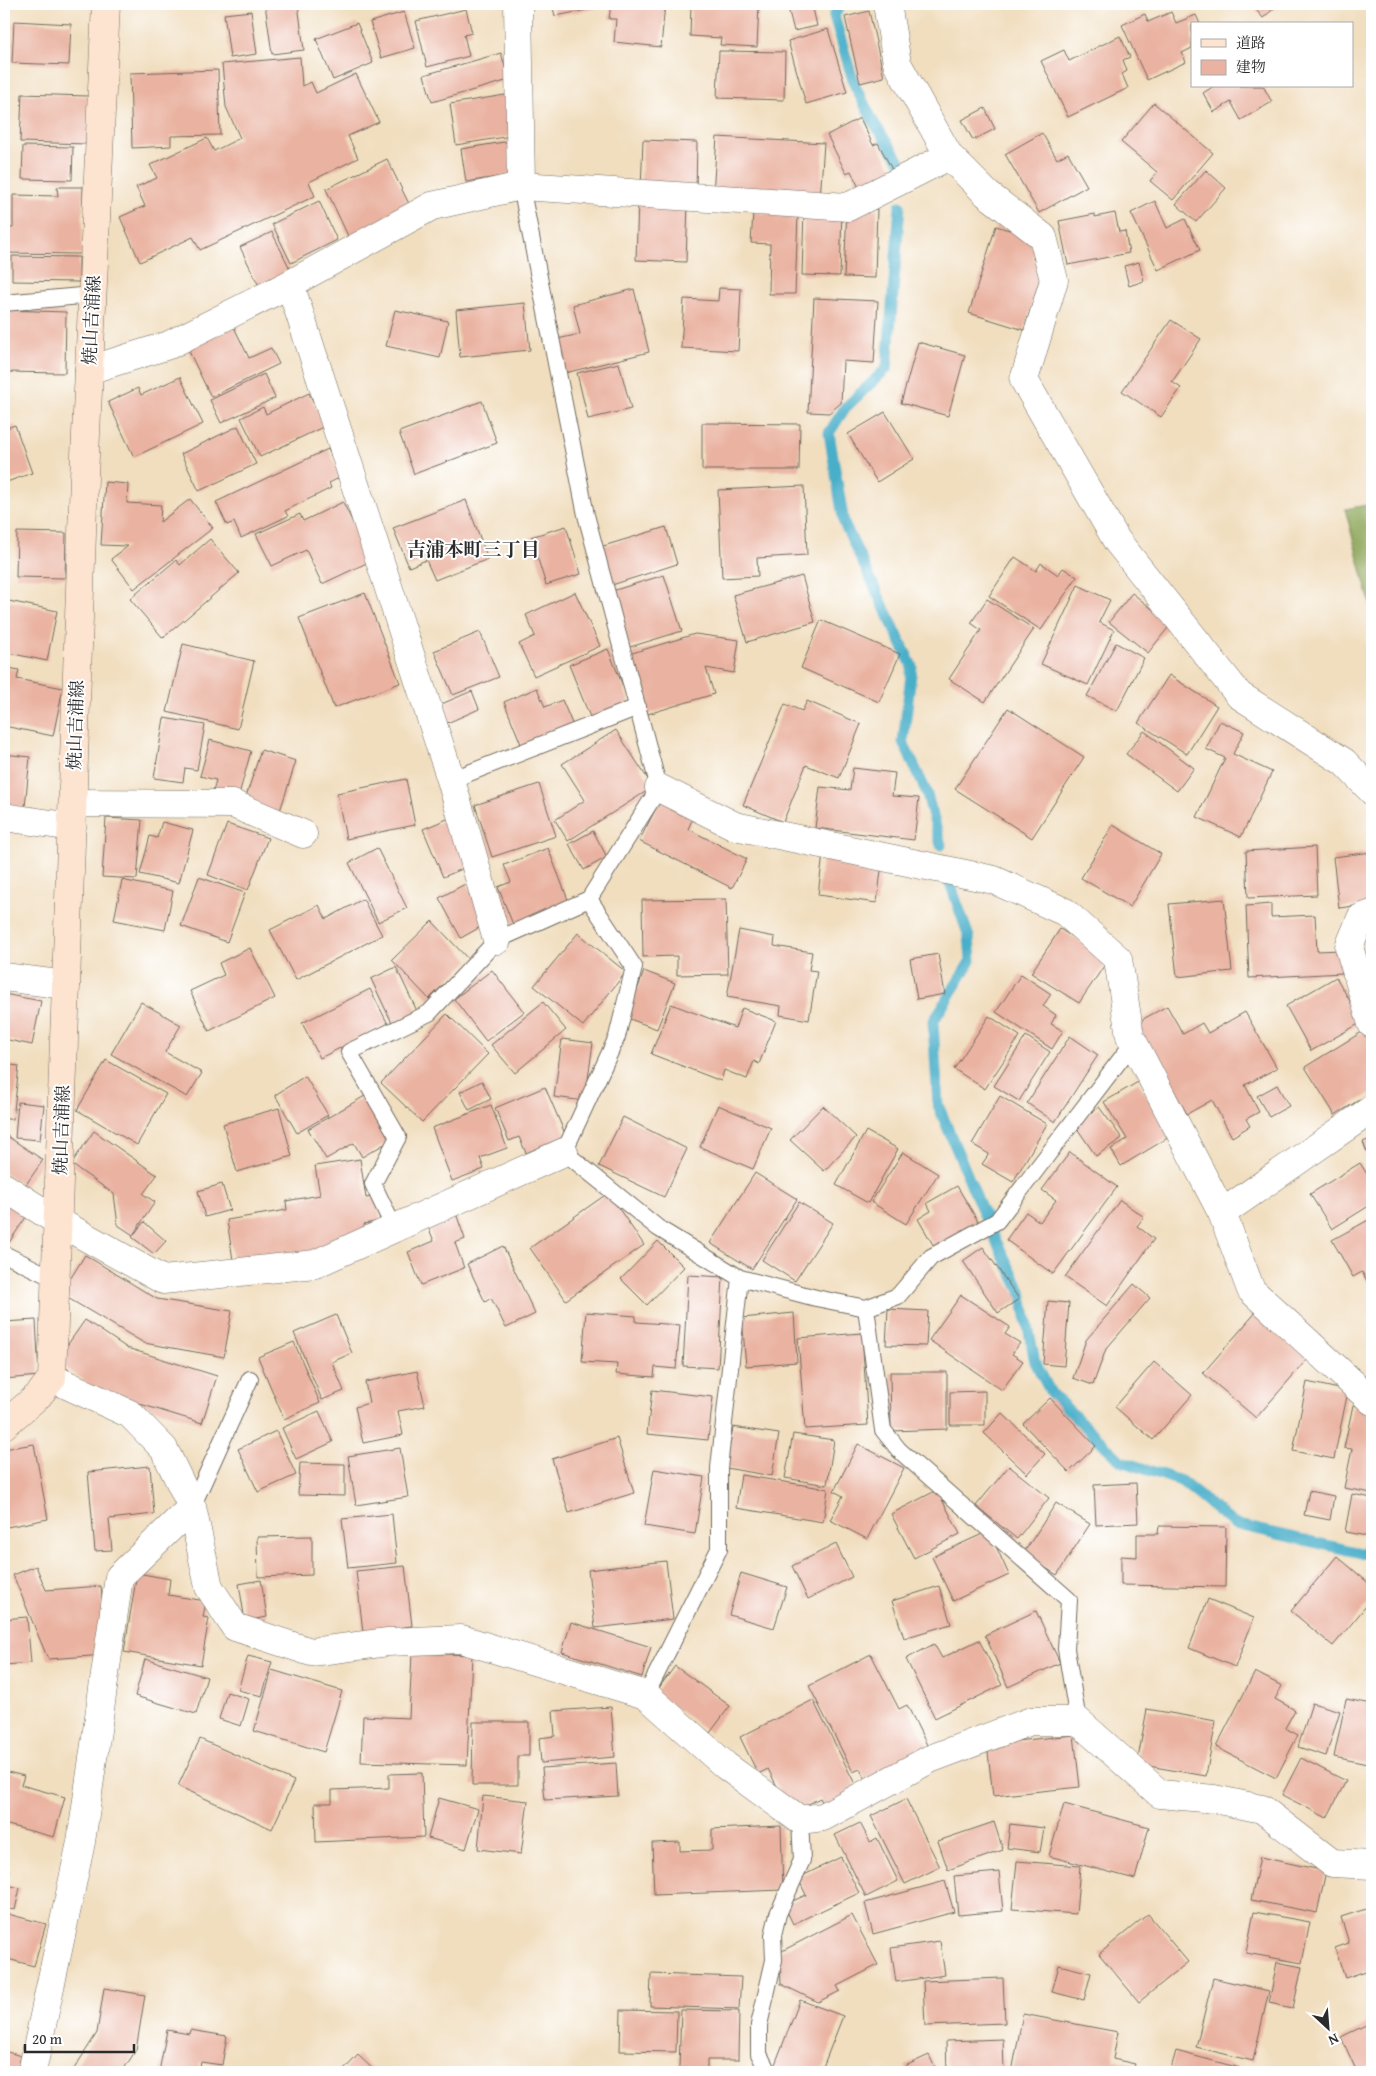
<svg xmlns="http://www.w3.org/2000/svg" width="1376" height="2076" viewBox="0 0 1376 2076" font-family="'Gentium Book Plus','Noto Serif JP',serif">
<rect width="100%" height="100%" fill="#fff"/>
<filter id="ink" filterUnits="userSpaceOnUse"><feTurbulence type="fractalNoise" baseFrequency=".02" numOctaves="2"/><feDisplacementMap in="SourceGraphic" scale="10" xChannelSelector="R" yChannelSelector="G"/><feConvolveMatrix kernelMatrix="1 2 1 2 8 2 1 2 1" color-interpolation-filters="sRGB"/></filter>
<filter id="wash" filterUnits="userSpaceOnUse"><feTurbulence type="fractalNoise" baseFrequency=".0096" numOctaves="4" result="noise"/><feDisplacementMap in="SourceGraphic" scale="20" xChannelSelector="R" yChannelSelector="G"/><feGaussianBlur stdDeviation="1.12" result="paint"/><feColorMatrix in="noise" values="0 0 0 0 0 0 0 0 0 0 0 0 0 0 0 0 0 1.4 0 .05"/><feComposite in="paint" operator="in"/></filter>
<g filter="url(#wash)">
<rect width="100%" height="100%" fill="#f1debf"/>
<!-- forest -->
<path fill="#8ba456" stroke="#5b6840" d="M1372,504v107l-27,-102z"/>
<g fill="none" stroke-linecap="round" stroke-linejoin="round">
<!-- stream -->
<path stroke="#4aafc9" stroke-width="11" d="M841,4l-7,12 20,68 20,39 29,43
M900,206l-13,162 -42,40 -16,25 15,90 68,143 -9,76 23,49 15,54
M950,883l19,54 2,23 -38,62 5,83 52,124 31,62 14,71 16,31 70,68 60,20 53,43 136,31 2,3"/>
</g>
<g id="blocks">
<!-- building -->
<path fill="#eab3a1" d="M265,4h33l6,46 -32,4z
M552,4h44l1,4 -42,8z
M611,4h54l-4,43 -47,-5 2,-23h-7z
M691,4h68l-2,43 -37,-2 1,-7 -31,-2z
M787,4h25l5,22 -23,5z
M1251,4h28l-16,14z
M466,9l6,24 -8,2 5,21 -42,11 -11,-46z
M251,11l6,43 -27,4 -6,-44z
M869,11l15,66 -24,6 -15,-66z
M404,12l11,36 -34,10 -11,-36z
M1171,12l5,11 20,-8 4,9h-8v24l-10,5 4,9 -39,18 -25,-55 23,-11 3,8z
M14,21l57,3 -2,41 -57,-2z
M357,23l16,40 -40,17 -17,-41z
M828,29l19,63 -41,12 -18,-63z
M1120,36l10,21 -7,3 4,11 -5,3 6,14 -60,29 -27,-56 23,-11 5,11z
M719,51l66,1 -1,48 -67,-2z
M501,53l8,27 -77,22 -8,-27z
M300,57l2,29 9,-4 5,11 40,-19 23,48 -31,14 10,22 -49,24 6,14 -115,54 -7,-13 -53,25 -20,-45 25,-11 -9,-19 21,-9 -7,-13 57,-27 7,13 26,-13 -14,-31 -4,-43z
M218,70l2,65 -49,1v10l-39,2 -2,-75z
M1214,86h49l9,16 -31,18 -10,-18 -17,10 -11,-19z
M22,94l66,2 -1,48 -67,-2z
M505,95l6,41 -55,9 -6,-41z
M1154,103l59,50 -40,47 -23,-19 7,-9 -36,-30z
M985,108l10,21 -22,11 -11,-20z
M860,118l13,27 5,-2 18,34 -34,17 -11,-23 -5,2 -19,-38z
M1042,133l15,26 11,-6 19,33 -48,27 -34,-59z
M717,137l107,6 -4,57 -107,-6z
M643,140l54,2 -1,49 -55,-2z
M510,141l5,33 -49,8 -5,-33z
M23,146l50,1 -1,33 -50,-1z
M387,159l24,49 -62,30 -23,-49z
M1206,170l20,18 -30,34 -20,-18z
M57,187h26l-1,67 -78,-1v-25h9v-33l45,1z
M319,201l18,39 -46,23 -19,-39z
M638,201l50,2 -2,59 -50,-2z
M1155,201l12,27 18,-9 15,31 -42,20 -27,-57z
M847,208l30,1 -2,69 -31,-1z
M804,210l38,1 -2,65 -38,-1z
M753,213l45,1 -3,80h-26l1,-50 -19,-1z
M1115,213l4,19 6,-1 4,22 -61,12 -9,-44 36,-7v3z
M996,226l43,13 -6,20 12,4 -21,67 -55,-17z
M272,232l21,43 -32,15 -21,-43z
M12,256l67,1v25l-67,-1z
M1139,262l5,19 -15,5 -5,-20z
M719,288l22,1 -3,62 -57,-3 3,-49 34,2z
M634,289l15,63 -88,22 -8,-34 27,-6 -7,-29z
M814,298l64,3 -4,62 -31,-2 -2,42 -12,10 -21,-1z
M525,303l5,47 -70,7 -4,-47z
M4,310l62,2 -1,61 -61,-1z
M395,310l53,11 -8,37 -54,-12z
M230,319l19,39 22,-10 8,16 -68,33 -27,-56z
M1171,320l30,19 -29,43 9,6 -20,29 -39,-26z
M918,342l47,13 -17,61 -47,-13z
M619,363l12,46 -43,10 -11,-46z
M264,374l11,24 -54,25 -11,-23z
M180,377l23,47 -69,33 -26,-55 30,-14 3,7z
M309,393l16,33 -65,31 -19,-39 22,-11 3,7z
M482,401l15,42 -83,31 -15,-42z
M885,412l29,47 -37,23 -29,-48z
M702,423l98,1 -1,46h-97z
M15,425l17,48 -28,10v-54z
M238,426l18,38 -57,27 -18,-37z
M328,449l13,28 -12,6 2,5 -46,23 3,5 -47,22 -7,-16 -7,3 -11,-23z
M105,482l23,2 -1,19 34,2 -1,17 30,-23 23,29 -79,61 -23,-30 17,-13 -27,-1z
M804,486l3,69 -50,3 1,18 -36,2 -4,-88z
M466,500l22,59 -53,21 -9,-20 -17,7 -16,-39z
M343,502l28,59 -49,23 -16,-34 -34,16 -16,-32 44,-20 3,7z
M566,526l15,48 -35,11 -15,-48z
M666,527l11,37 -65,21 -12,-38z
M17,532l49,1 -1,45 -49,-1z
M210,539l29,34 -76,65 -33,-39 46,-39 4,5z
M1015,557l21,14 5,-8 17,12 5,-7 14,9 -36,53 -52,-34z
M664,575l18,56 -52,16 -18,-56z
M802,576l13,46 -68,20 -14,-47z
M1078,585l32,15 -11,22 15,8 -26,55 -47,-21z
M575,592l25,54 -66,30 -15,-32 16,-8 -9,-21z
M365,593l35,90 -66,25 -35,-90z
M1132,593l39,31 -23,29 -39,-31z
M987,599l47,30 -49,73 -36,-23 32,-49 -10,-7z
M4,600l53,11 -10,50 -43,-9z
M821,620l79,34 -21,48 -78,-34z
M480,632l19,45 -46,18 -19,-44z
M695,634l44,6 -5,33 -28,-5 8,26 -66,20 -19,-60z
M1116,643l28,15 -27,53 -30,-15z
M183,644l71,17 -16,68 -71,-17z
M608,649l23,57 -39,16 -23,-57z
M4,667l15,3 -2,9 46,9 -10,48 -49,-10z
M1169,675l48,31 -30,48 -49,-31z
M537,688l8,19 17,-7 12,28 -51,21 -19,-47z
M472,691l7,18 -34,15 -8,-18z
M807,701l54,23 -22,54 -33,-13 -23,57 -40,-17 42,-101 17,7z
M1008,708l76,49 -52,81 -77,-49z
M164,718l41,7 -8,45 -12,-2 -2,14 -29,-4z
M1220,721l24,11 -11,22 39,18 -31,65 -44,-20 28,-59 -19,-9z
M616,730l37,57 -85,54 -13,-21 30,-20 -23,-36z
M1144,731l50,37 -17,23 -51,-37z
M210,740l41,11 -14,51 -25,-7 4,-15 -16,-4z
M261,750l35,11 -17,53 -35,-11z
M4,754l26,3 -5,50 -21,-2z
M853,768l42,5 -3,23 27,2 -5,42 -99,-12 5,-41 30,3z
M406,779l9,46 -69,14 -9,-46z
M539,784l17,52 -64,21 -17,-52z
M663,795l33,16 -8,18 59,30 -15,29 -93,-47z
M452,817l20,48 -29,12 -20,-48z
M106,818l36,2 -5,59 -35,-2z
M162,822l31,8 -14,53 -39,-9 10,-38 7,2z
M227,824l41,14 -20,52 -40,-15z
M1113,825l48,29 -31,53 -49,-29z
M593,831l14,26 -23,13 -15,-26z
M1315,847l2,48 -69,3 -2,-47z
M377,848l30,60 -29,14 -29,-59z
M548,848l22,57 -56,22 -16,-40 13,-5 -7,-17z
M1372,852v52l-33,4 -6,-51z
M823,854l59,8 -5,41 -59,-8z
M199,877l46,16 -18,49 -46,-16z
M122,880l51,11 -8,39 -51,-10z
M467,883l22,39 -28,16 -22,-40z
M363,899l19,36 -86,45 -26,-50 49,-25 7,14z
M726,899l2,75 -51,1v-19l-34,1 -1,-57z
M1224,899l8,72 -55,6 -8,-73z
M1271,904v13l44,-2 2,36 25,-1 1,23 -94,5 -3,-72z
M432,921l37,39 -40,39 -37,-39z
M1060,929l48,31 -29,43 -48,-30z
M739,930l36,7 -1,9 38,6 -3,18 8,1 -8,49 -29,-5 1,-9 -54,-9z
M578,933l48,39 -43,54 -49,-40z
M250,948l25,50 -66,33 -19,-40 34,-16 -5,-12z
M938,954l7,40 -28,5 -7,-40z
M396,967l22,46 -25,12 -22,-46z
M492,970l32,42 -38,29 -32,-42z
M644,971l31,12 -18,46 -30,-11z
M1021,974l30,20 -8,12 13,9 -5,9 12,7 -11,18 -56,-37z
M1336,977l26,45 -51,29 -25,-45z
M370,989l18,35 -68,34 -18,-35z
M4,994l37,7 -9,44 -28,-6z
M141,1002l40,23 -16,27 37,21 -15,24 -76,-43z
M543,1002l23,28 -51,43 -24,-28z
M671,1004l64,24 7,-20 34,13 -17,43 -5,-3 -7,18 -23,-9 -3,11 -70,-27z
M1167,1006l16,28 19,-11 6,10 37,-21 32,56 -32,17 14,27 -13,7 4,7 -18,11 -20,-37 -25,14 -51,-91z
M447,1014l41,40 -66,68 -41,-39z
M989,1016l31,20 -35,53 -31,-20z
M1370,1027l2,4v61l-37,23 -30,-48z
M1026,1036l24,16 -31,49 -25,-15z
M1070,1036l28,19 -43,67 -28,-19z
M562,1039l31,4 -8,58 -31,-4z
M106,1060l60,34 -29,51 -60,-35z
M4,1064l15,2 -6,53h-9z
M305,1076l23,39 -31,18 -22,-38z
M482,1081l9,18 -22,11 -9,-18z
M1138,1082l33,54 -50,30 -10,-17 16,-10 -23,-37z
M1277,1085l12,21 -20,11 -12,-21z
M545,1087l21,49 -40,17 -7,-16 -10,4 -14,-33z
M370,1093l25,45 -33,19 -8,-14 -28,16 -18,-30z
M1000,1096l47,28 -34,58 -31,-18 7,-10 -17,-10z
M18,1102l26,3 -4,35 -25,-2z
M491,1105l16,43 -27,10 4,11 -32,12 -20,-53z
M718,1105l53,23 -18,41 -53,-22z
M823,1106l33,31 -32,34 -34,-31z
M1099,1107l23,31 -26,18 -22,-32z
M279,1108l13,48 -55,16 -14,-48z
M623,1117l64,32 -23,48 -65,-31z
M94,1131l63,44 -14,19 12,8 -22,33 -15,-10 -4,-31 -43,-30z
M866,1131l32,18 -30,54 -32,-18z
M4,1134l39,26 -18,26 -21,-14z
M1372,1138v28l-9,-24z
M903,1152l35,22 -32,50 -35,-22z
M1070,1152l47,35 -64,87 -47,-34 20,-28 14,10 16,-22 -14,-10z
M360,1159l6,39 11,-2 3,25 -16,3 2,9 -28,5 2,11 -106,18 -7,-47 60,-10 -1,-9 34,-6 -5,-29z
M1360,1163l12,19v22l-40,25 -22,-35z
M755,1173l42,26 -45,70 -42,-26z
M222,1184l8,26 -25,7 -7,-26z
M957,1186l22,37 -44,25 -17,-29 13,-8 -4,-8z
M608,1193l36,52 -78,55 -36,-52z
M4,1194l26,17 -22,33 -4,-2z
M1120,1200l24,17 -7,9 17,13 -47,67 -42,-29z
M799,1202l34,21 -38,58 -33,-21z
M453,1205l12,34 -10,4 9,25 -43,17 -13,-33 26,-11 -10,-24z
M1372,1218v72l-10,-18 -9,5 -21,-37z
M144,1222l22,19 -12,13 -22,-17z
M658,1241l26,26 -37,38 -26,-26z
M503,1246l32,68 -29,14 -15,-30 -6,4 -18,-38z
M983,1247l36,52 -21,14 -35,-52z
M85,1255l72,44 75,12 -8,46 -80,-14 -83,-49z
M688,1275l35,2 -5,91 -35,-2z
M1134,1284l16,14 -44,51 -13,36 -20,-7 13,-38z
M961,1295l49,32 -5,7 15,9 -8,11 11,7 -21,29 -73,-50z
M1048,1301l21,2 -5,63 -21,-2z
M888,1309l40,2 -2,35 -40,-1z
M1258,1310l52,46 -54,62 -53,-45z
M586,1312l50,4v6l44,3 -4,44 -21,-2 -1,10 -38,-3 1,-10 -35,-2z
M794,1313l3,49 -51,4 -4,-48z
M336,1315l16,38 -20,9 12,29 -22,9 -28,-67z
M36,1320l3,56 -35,3v-57z
M85,1320l42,28 90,28 -15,47 -101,-31 -45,-31z
M862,1333l6,92 -63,4 -7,-91z
M294,1342l26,61 -36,16 -26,-62z
M1154,1362l38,33 -39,45 -38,-33z
M417,1371l8,35 -27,5 5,24 -40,8 -8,-36 14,-4 -4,-21z
M890,1372h57v57l-56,2z
M1307,1382l41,9 -14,68 -41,-8z
M652,1390l61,7 -5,43 -61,-6z
M985,1391v34h-35v-33z
M1050,1398l46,48 -27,26 -46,-48z
M1353,1405l19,4v84l-28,-5 8,-39 -8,-1z
M319,1411l14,31 -37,17 -14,-31z
M1002,1413l43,41 -18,20 -43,-41z
M733,1427l46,7 -7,42 -46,-8z
M276,1431l20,44 -38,17 -20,-43z
M793,1434l41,6 -7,45 -42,-7z
M617,1438l17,55 -65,20 -17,-54z
M34,1444l14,75 -41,8 -3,-19v-59z
M858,1444l46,24 -37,71 -37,-19 13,-24 -9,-5z
M400,1448l8,49 -52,8 -8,-49z
M300,1463l45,1v32l-47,-1z
M150,1466l4,48 -45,5 3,31 -17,1 -7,-79z
M1009,1466l40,32 -32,41 -41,-33z
M654,1469l50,8 -9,57 -51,-8z
M741,1475l87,14 -5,33 -87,-14z
M1136,1483l2,40 -42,2 -2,-40z
M937,1490l23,44 -46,24 -23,-44z
M1309,1491l25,5 -4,24 -26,-5z
M1352,1494l20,4v39l-27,-5z
M1056,1503l34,21 -33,51 -34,-21z
M392,1514l5,49 -49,5 -6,-49z
M1159,1526l67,1 -1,60 -104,-2v-29l16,1v-23h21z
M989,1531l20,44 -56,26 -21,-44z
M312,1536v39l-54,2 -1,-40z
M836,1544l16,33 -44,22 -16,-33z
M1337,1556l35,30v13l-39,47 -42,-35z
M666,1561l7,58 -78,9 -7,-58z
M36,1566l10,24 55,-4 5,69 -58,4 -35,-84z
M405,1566l7,60 -49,6 -7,-61z
M137,1573l33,6 -2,16 38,6 -3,16 6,1 -8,47 -77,-13z
M741,1573l46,14 -13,41 -45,-13z
M261,1580l6,37 -22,4 -6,-37z
M939,1586l12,38 -47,14 -12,-37z
M1208,1599l46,19 -19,49 -46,-19z
M1036,1611l24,52 -52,24 -23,-52z
M27,1617l4,46 -27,2v-46z
M571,1622l80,25 -9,30 -80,-25z
M979,1640l23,45 -67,33 -29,-59 28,-15 8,14z
M412,1653l60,2 -5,110 -106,-3 2,-46 46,2z
M871,1654l28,55 8,-4 23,46 -63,32 -7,-14 -7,3 -44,-86z
M248,1656l24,6 -10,34 -24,-6z
M145,1659l62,18 -11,37 -61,-18z
M675,1666l55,40 -20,27 -55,-40z
M272,1670l70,21 -18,61 -70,-21z
M1255,1672l27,14 -7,13 20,11 -10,18 13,7 -22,43 -60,-31z
M227,1692l22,7 -8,27 -22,-7z
M1346,1699l26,5v61l-38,-8z
M813,1700l45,90 -33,17 -5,-9 -29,15 -23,-44 -10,5 -18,-37z
M1312,1703l28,8 -14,45 -28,-9z
M611,1707l4,50 -74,6 -2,-25 16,-2 -2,-25z
M1147,1709l69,12 -10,55 -69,-12z
M473,1722h56v34h-11v29h-46z
M1074,1735l6,52 -87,9 -6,-52z
M200,1739l94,42 -22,48 -94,-43z
M1301,1758l45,23 -19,37 -45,-23z
M616,1763l2,33 -73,4 -3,-32z
M4,1771l20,5 -3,9 44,12 -11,40 -50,-13z
M422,1773l2,64 -108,5 -1,-39h17v-13l57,-2v-14z
M483,1796l45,5 -7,53 -43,-5z
M439,1798l39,11 -12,40 -38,-11z
M906,1799l34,68 -35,17 -34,-68z
M1064,1804l85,23 -14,52 -86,-23z
M994,1822l9,28 -55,20 -10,-29z
M860,1823l10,19 7,-4 21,43 -32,16 -31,-62z
M1010,1824l34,4 -4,24 -33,-4z
M781,1826l2,64 -129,5 -2,-52 28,-1v9l32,-1v-21z
M841,1857l18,36 -66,31 -9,-19 22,-10 -8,-17z
M1260,1857l66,14 -9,42 -66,-13z
M1017,1861l63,5 -4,48 -64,-5z
M4,1869l6,1 -3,15 13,3 -5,22 -11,-2z
M999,1872l4,39 -45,4 -4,-39z
M945,1881l9,31 -81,22 -8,-31z
M1372,1907v62l-27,9 -10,-30 14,-5 -8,-26z
M1254,1912l56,10 -8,41 -56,-10z
M4,1913l42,11 -12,42 -30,-8z
M1148,1914l40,48 -49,40 -40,-48z
M852,1915l26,50 -41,21 3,5 -22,11 -37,-18 -1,-32z
M940,1941l5,34 -49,7 -5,-34z
M1277,1962l25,5 -9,41 -24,-5z
M1059,1965l32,8 -7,27 -32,-8z
M651,1974l90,3 -2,32 -89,-3z
M1003,1978l2,45 -80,3 -2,-45z
M1213,1978l56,13 -16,70 -57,-14z
M104,1988l41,7 -9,55 -14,22h-50l25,-39z
M800,2000l43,16 -22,56h-49z
M621,2010l56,1 -1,41 -56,-1z
M681,2010l58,1 -1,49h-31v9l-28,-1z
M1023,2014l95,18 -5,27 22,5 -2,8h-121z
M1372,2022v45l-15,5 -16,-35z
M167,2030l22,4 1,-4 37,6 -5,29 -21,-3 -2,10h-40z
M1003,2039l1,33h-57l-1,-31z
M4,2051l17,5 -4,16h-13z
M1176,2051l64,17 -1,4h-69z
M358,2055l18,17h-34z
M929,2055l8,17h-29l-3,-6z"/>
</g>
</g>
<g filter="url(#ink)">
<use href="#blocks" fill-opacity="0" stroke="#706a5f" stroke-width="1"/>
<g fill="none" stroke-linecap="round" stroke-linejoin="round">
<defs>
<path id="lane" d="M521,186l65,329 73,273 -70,111 45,68 -17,70 -53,115 94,76 82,50 -21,190v81l-73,146
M4,303l88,-8
M451,780l187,-73
M394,1228l-21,-44 25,-47 -49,-85 80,-39 68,-73 92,-41
M4,1254l51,25
M740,1278l76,20 50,10 32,-12 33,-39 66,-36 136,-178
M866,1308l17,122 16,20 170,150 -3,49 12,72
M192,1507l58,-128
M768,2072l-9,-18v-29l15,-65 -1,-25 5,-21 24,-54 -2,-40"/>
<path id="street" d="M518,4l3,182
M887,4l10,59 52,93 38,38 56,43 11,43 -30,100 93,161 122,154 105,67 28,29
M290,284l161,496 46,160
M89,370l80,-25 121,-61 142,-78 89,-20 327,21 101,-51
M659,788l76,38 259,54 71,32 53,47 12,77 92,177 29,77 121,111
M73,803l160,1 70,30
M4,817l68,10
M1372,914l-11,4 -12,29 23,77
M4,977l62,8
M4,1187l53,34 106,59 152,-16 249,-112
M1222,1213l150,-104
M52,1378l78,36 34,35 28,58 17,80 26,40 76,25 77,-10 73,-3 185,56 80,71 74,54 23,-3 107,-58 101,-38h47l82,73 54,5 48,10 70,54 40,2
M32,2072l49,-230 38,-265 73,-70"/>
<path id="secondary" d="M4,1425l35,-30 13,-17 32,-901 22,-473"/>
</defs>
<!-- lane casing -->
<use href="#lane" stroke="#706a5f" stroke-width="18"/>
<!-- street casing -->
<use href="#street" stroke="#706a5f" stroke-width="29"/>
<!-- secondary casing -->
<use href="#secondary" stroke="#706a5f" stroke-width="29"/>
<!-- lane -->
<use href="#lane" stroke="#fff" stroke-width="16"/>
<!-- street -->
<use href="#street" stroke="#fff" stroke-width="28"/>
<!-- secondary -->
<use href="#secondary" stroke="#fde4d1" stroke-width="28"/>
</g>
</g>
<g text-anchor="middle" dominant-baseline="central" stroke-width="4" stroke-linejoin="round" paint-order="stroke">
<!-- street labels -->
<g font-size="18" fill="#2b2b2b" stroke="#fff">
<text transform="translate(91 320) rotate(-87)">焼山吉浦線</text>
<text transform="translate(75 725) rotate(-88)">焼山吉浦線</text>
<text transform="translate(61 1130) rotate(-88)">焼山吉浦線</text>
</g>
<!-- neighbourhood labels -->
<g font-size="19" font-weight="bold" fill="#2b2b2b" stroke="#fff">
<text x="473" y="549">吉浦本町三丁目</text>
</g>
</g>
<!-- margin -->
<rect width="1376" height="2076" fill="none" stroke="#fff" stroke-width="20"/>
<!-- legend -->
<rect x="1191" y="22" width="162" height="65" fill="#ffffff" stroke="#aaaaaa"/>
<rect x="1201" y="39" width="25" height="8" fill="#fde4d1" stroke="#aaaaaa"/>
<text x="1236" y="48" font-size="15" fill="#2b2b2b">道路</text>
<rect x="1201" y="60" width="25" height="15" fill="#eab3a1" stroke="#aaaaaa"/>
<text x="1236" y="72" font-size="15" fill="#2b2b2b">建物</text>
<!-- north arrow -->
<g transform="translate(1328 2028) rotate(154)" stroke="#ffffff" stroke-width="4" paint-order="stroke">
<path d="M0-4L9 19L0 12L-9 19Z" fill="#2b2b2b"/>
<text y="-8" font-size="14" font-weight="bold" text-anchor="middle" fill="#2b2b2b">N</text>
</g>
<!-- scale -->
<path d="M25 2044v8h109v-8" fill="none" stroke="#2b2b2b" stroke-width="2.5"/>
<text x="32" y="2044" font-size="15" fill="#2b2b2b" stroke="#ffffff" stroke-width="4" paint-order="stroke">20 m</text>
</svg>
